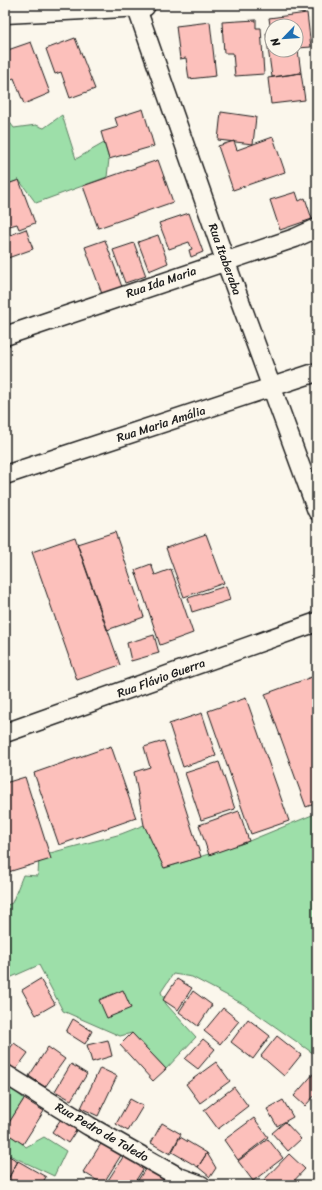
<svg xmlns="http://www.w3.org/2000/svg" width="322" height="1190" viewBox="0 0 322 1190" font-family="Sriracha,sans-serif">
<rect width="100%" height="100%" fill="#fbf7ec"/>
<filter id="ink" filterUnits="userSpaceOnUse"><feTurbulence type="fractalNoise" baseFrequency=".025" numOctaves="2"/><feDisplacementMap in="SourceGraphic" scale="8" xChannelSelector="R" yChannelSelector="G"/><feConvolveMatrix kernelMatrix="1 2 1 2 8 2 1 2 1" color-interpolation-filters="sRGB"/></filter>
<g filter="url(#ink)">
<!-- green -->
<path fill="#9ddfa9" stroke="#5c7e62" d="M62,115l14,44 28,-16 5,16 -2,18 -71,26 -17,-23 -14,5v-63l3,-2 6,8 22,-3 8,3z
M317,813v243l-74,-52 -51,-27 -19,-3 -12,18 5,12 30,33 -30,32 -34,-36 -12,3 -57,-25 -24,-46 -34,15v-74l7,-3 11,-28 15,1 1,-20 82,-22 23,-9 21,43 84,-27z
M9,1085l15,14 -19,30v-38z
M5,1132l18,12 3,3 18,-10 22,14 -12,25 -49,-23z"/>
<!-- building -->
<path fill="#fcc0bb" stroke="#1c1c1c" d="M307,13l4,34 -13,1 -2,-22h-24l-1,6 -2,-14z
M256,20v8h5l3,46 -29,2 -2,-23h-9l-2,-31z
M210,22l6,54 -27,3 -3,-21 -6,1 -4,-33z
M271,32l1,18h24v-15l5,38 -29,4 -6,-44z
M75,38l20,51 -25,9 -9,-26 -6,2 -9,-25z
M31,42l19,51 -26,11 -10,-26 -5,2 -4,-10v-19z
M301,73l4,27 -34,4 -3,-26z
M143,109l11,37 -45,13 -8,-27 17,-5 -3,-9z
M221,112l35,5 -3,27 -35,-4z
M273,137l12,35 -52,18 -15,-44 16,-5 3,9z
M158,160l15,42 -75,26 -15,-42z
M19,180l16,43 -16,6 -2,-5 -11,3 -1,-42z
M296,192l3,9 6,-3 7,21 -32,11 -10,-30z
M189,213l14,39 -12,5 -2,-7 3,-1 -3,-7 -20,7 -10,-26z
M26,229l7,20 -28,10v-22z
M158,235l10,28 -19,8 -11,-29z
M105,240l17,47 -20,7 -17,-47z
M134,243l12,33 -21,7 -12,-33z
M115,532l29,85 -37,13 -30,-86z
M206,534l18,49 -40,14 -18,-49z
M75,537l45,128 -43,15 -45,-128z
M151,564l4,11 16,-6 22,64 -33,12 -25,-75z
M226,586l4,14 -38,12 -4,-14z
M154,635l5,18 -28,8 -4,-18z
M317,675v128l-11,4 -41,-113z
M246,698l43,123 -38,13 -43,-123z
M202,713l14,43 -33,11 -14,-43z
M164,741l37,116 -37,11 -20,-43 -10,-53 16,-5 -6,-20z
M111,746l25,72 -77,27 -25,-72z
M219,762l16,47 -34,11 -16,-47z
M25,777l26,82 -43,13 -3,-11v-78z
M239,811l10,30 -40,14 -10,-30z
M40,979l15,25 -19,11 -14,-25z
M177,979l15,9 -14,22 -15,-10z
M123,990l8,18 -24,10 -8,-18z
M193,991l19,14 -14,21 -19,-14z
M223,1008l16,13 -19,23 -16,-13z
M73,1019l19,12 -7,13 -19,-12z
M248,1019l22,17 -17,23 -22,-17z
M132,1033l34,36 -13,12 -33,-36z
M277,1036l24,19 -17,21 -23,-20z
M203,1039l12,10 -17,20 -13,-10z
M108,1040l4,16 -20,6 -5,-17z
M14,1043l14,10 -14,19 -9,-7v-10z
M48,1047l17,12 -20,28 -16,-11z
M216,1062l14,19 -30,22 -14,-19z
M71,1064l16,10 -16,26 -16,-9z
M100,1068l17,8 -19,40 -17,-8z
M315,1072l2,2v19l-12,13 -11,-10z
M234,1087l14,19 -30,23 -14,-19z
M24,1099l20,12 -21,33 -18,-12v-3z
M130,1099l13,7 -15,25 -12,-7z
M283,1100l10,17 -16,9 -10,-17z
M63,1116l16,10 -11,17 -16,-11z
M254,1118l14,19 -30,23 -14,-20z
M285,1122l16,17 -13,12 -16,-18z
M162,1123l19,11 -11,20 -19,-11z
M180,1137l27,16 -9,14 -26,-15z
M104,1139l19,13 -20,32 -20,-12z
M268,1139l15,19 -30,23 -15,-20z
M207,1153l9,15 -6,9 -12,-10z
M5,1154l13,7 -10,18 -3,-2z
M125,1154l20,12 -12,19h-28z
M289,1154l16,15 -15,16h-25l-3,-3z
M18,1161l28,16 -5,8h-23l-10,-6z
M147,1166l20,12 -4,7h-28z"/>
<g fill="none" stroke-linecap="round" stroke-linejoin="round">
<defs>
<path id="street" d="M136,6l89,254 92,251
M5,336l290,-98 22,-10
M5,475l312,-103
M5,733l312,-111
M5,1074l84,52 90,51 22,8"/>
<path id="secondary" d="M5,12l139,-7"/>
</defs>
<!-- street casing -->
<use href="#street" stroke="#1c1c1c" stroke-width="21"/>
<!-- secondary casing -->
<use href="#secondary" stroke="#1c1c1c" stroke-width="25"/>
<!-- street -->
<use href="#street" stroke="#fbf7ec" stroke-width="18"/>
<!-- secondary -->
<use href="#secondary" stroke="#fbf7ec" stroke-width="22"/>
</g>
</g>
<g text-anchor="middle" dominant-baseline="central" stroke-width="3.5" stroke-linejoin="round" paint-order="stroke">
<!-- street labels -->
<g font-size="12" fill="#1c1c1c" stroke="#fbf7ec">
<text transform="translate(225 259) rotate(70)">Rua Itaberaba</text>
<text transform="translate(161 282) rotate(-19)">Rua Ida Maria</text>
<text transform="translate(161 424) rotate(-18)">Rua Maria Amália</text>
<text transform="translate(161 678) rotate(-20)">Rua Flávio Guerra</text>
<text transform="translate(102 1132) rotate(30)">Rua Pedro de Toledo</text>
</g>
</g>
<!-- margin -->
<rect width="322" height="1190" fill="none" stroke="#fbf7ec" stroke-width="20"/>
<rect x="10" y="10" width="302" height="1170" fill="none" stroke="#1c1c1c" stroke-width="1.5" filter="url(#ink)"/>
<!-- north arrow -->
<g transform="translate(284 38) rotate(245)"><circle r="19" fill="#fbf7ec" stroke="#a29f99"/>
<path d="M0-3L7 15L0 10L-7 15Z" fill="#1f6fb2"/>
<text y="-6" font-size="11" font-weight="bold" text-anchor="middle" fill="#1c1c1c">N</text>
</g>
</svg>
